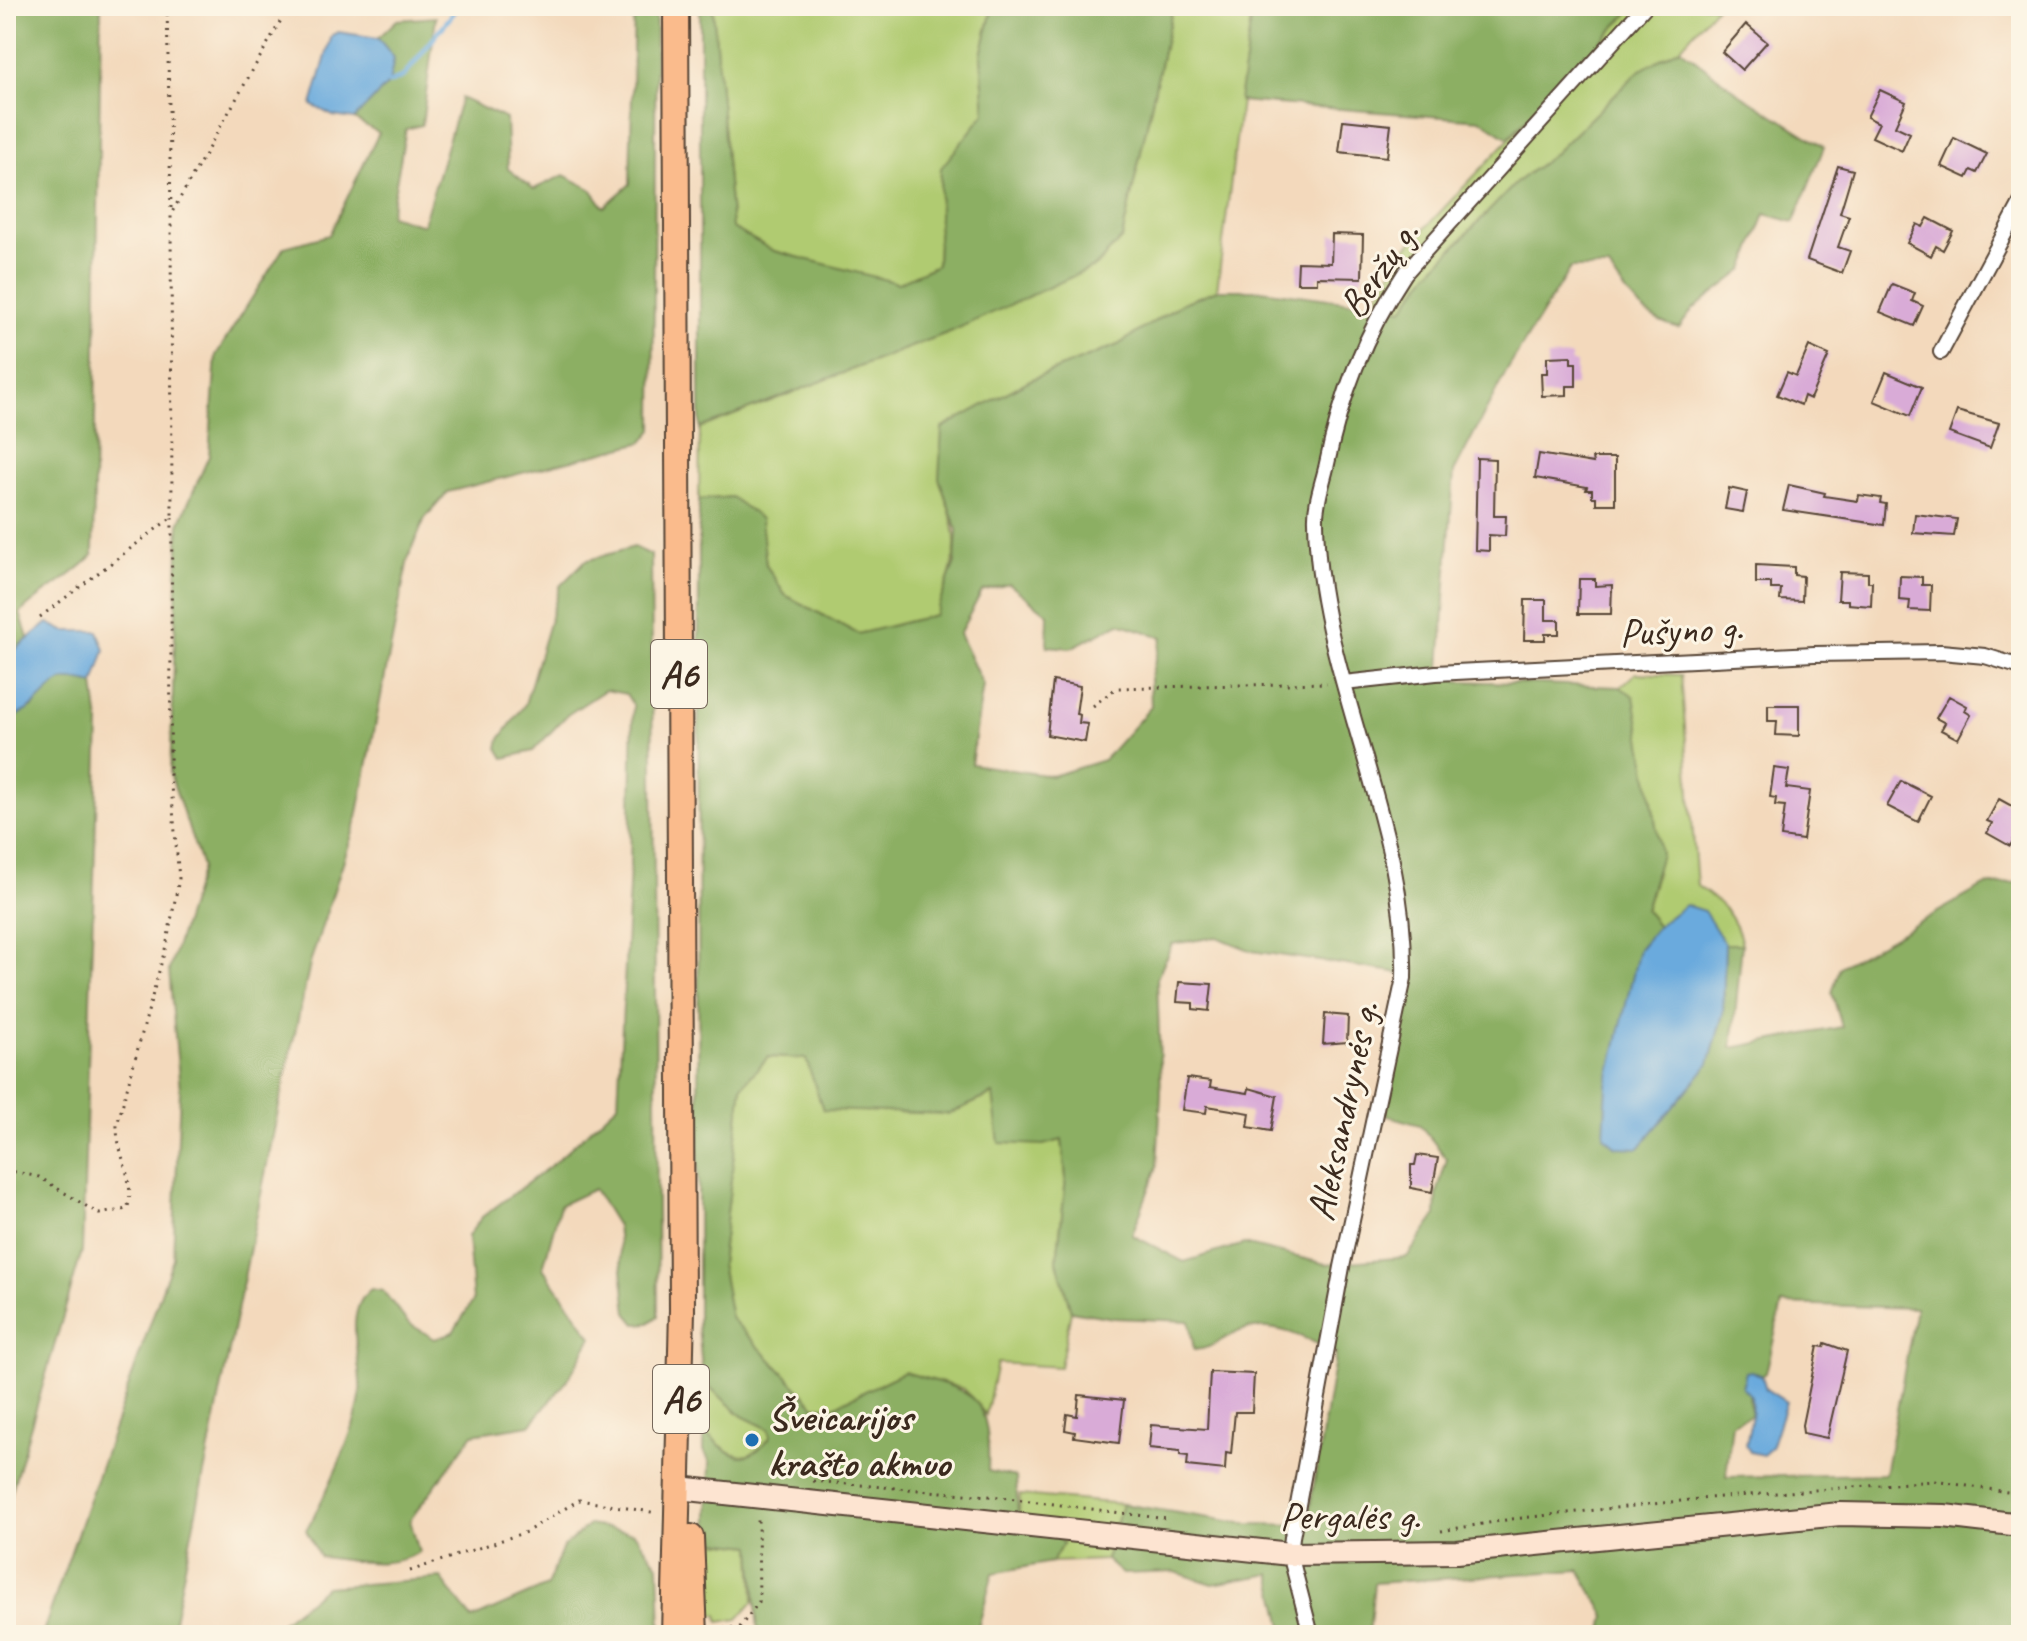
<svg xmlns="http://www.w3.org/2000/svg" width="2027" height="1641" viewBox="0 0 2027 1641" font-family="Caveat,sans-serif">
<rect width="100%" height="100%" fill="#fcf5e5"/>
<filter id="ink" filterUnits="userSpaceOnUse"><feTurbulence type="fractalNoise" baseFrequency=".0125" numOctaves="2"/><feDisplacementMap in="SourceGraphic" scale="16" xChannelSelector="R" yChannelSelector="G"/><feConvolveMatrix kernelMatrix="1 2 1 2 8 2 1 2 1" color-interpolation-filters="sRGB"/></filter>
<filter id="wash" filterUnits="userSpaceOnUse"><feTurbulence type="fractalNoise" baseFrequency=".006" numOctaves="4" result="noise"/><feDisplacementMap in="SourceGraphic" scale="32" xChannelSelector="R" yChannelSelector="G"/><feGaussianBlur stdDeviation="1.8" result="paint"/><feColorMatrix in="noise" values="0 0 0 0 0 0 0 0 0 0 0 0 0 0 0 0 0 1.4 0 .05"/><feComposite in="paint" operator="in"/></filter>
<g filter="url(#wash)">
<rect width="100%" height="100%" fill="#f3d9bc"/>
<!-- green -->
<path fill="#b0cb71" stroke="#767a48" stroke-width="2" d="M700,6h293l-12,49 4,58 -44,56 -4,96 -39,19 -124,-33 -42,-23 -19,-218h-13z
M1173,6h80l-36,284 -34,13 -65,42 -88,35 -91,98c23,67 21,71 -4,137l-77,19 -73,-39 -19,-30 -6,-46 -29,-22 -32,3 1,-72 252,-97 170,-93z
M1635,6h82l-37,42 -41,23 -86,84 -35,26 -90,93 -25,35 -32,-5 35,-56z
M1636,673l45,2 16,211c25,17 38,29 45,58h-17l-22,-33 -18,-6 -27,21 -13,-15 12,-39 -37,-185z
M768,1057l38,2 94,51 49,4 44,-20 50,51 19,-5 4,38 -9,83 14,50 -11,56 -63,-4 -11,52 -22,-26 -60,-17 -69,34h-20l-84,-88 -10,-54 21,-178z
M703,1381l39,35 27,13 2,7c-26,34 -40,18 -67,-4z
M1020,1495l102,9 -16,56 -54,2 11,-19 -45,-14z
M707,1541l45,5 2,55 -16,18 -19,3 -1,-7h-6z"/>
<!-- forest -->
<path fill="#8caf63" stroke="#646c40" stroke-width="2" fill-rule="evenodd" d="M6,6h95l-8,549c-21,23 -51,36 -73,58l8,25 -22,19z
M634,6h22l-3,424 -10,12 -195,50 -23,26 -17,41 -52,264 -45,137 -30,136 -110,539h-129l131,-377 7,-168 -11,-120 33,-103 -32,-93 9,-250 30,-68 7,-101 68,-108 45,-12 50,-102 -25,-14 35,-36 5,-25 -16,-20 19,-18 39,-3 -14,108 -16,4 -16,86 33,10 38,-127 45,21 2,50 26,20 30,-14 27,14 13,18 26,-23z
M993,6h180l-51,232 -26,28 -144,65 -252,97v-418l13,-1 19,219 42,23 124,32 39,-18 4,-97 44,-55 -4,-58z
M1253,6h382l-127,132 -27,-18 -242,-19z
M1680,48l57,44 87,55 -30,75 -29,-8 -21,56 -51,39 -14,19c-36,-9 -50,-31 -70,-60h-39l-64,104 -52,100 -14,195 19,14 161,6 14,9 27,158 -16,56 13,16 -19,23 84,65 2,-70h17l-10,104 110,-21 -10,-34 8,-26 144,-81 37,-4v753h-419l4,-19 -27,-46 -205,13 -5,52h-84l-14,-61 -58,10 -38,-12 -53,2 -16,-14 16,-56 125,20 60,1 29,-172c-28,-14 -63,-33 -96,-22 -18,6 -26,18 -46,19l-5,-29 -75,-3 -43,-7 -14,-50 9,-83 -4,-38 -19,5 -44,-2 -6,-49 -44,20 -126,-4 -17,-51 -38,-2 -26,29 -21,178 10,54 84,88h20l69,-34c69,20 87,19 84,99l28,6 3,52 35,5 9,9 -11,19 -59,11 -17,62h-218l-6,-89 -45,-5 3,-78 -6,-12v-19c27,23 41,38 67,4l-2,-7 -27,-13 -39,-35 -5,-56 1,-825 32,-3 30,22 5,46 19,30 73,39 77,-19 20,-53 2,-32 -18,-52 3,-50 88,-48 88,-35 65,-42 34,-13h44l142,19 25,-35 90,-93 35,-26 86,-84zM1009,584l39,30 -1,32 24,2 48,-25 43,14 -12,42 1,28 -47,53 -52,16 -81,-12 12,-79 -24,-51 23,-43zM1217,937l35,14 142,21 19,8 -28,135 35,10 27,34 -10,34 -1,23 -29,41 -81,7 -82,-20 -60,18 -52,-27 25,-68 4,-74 -4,-115 15,-34zM1782,1304l134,4 -31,166 -159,3 6,-54 20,-8 -3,-14 3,-30 10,5 4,-3z
M634,547l17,8 7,761 -9,7 -13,1 -9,-11 -10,-87 -23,-37 -34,16 -17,63 49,69 -25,44 -37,44 -57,9 -63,86 9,32c-28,18 -67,8 -99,5l-14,-27c18,-31 50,-99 54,-133 4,-31 -20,-84 11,-108l12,2 25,32 27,16 18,-7 20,-31 -5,-65 14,-19 71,-53 65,-60 12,-237 3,-162 -7,-11 -21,-4 -38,25 -34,36 -29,7 -6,-10 2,-9 25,-35 35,-118 25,-25z
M74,679l20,5 5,39 -17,528 -76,260v-790l27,-14 19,-24z
M589,1525l45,8 25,33 2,69h-380v-13l45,-35 115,-9 31,41 75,-33 16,-39z"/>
<!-- water -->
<path fill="#6aaadd" stroke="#526a7e" stroke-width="2" d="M338,32l40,6 16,20 -5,25 -35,36 -21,-3 -21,-11 20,-70z
M48,623l16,8h34l7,19 -11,34c-39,-10 -34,-2 -60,21 -7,7 -19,11 -28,16v-64z
M1685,905l19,6 21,33 -2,70 -14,50 -70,84 -23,-1 -12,-11 3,-52 32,-135 19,-23z
M1752,1371l10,5 4,13 20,13 -15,46 -8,7 -13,-3 -4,-7 6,-30 -1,-19 -9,-9 4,-15z"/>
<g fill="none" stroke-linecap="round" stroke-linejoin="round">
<!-- stream -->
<path stroke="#6aaadd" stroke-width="5" d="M389,83l15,-7 55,-70"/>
</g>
<g id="blocks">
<!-- building -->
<path fill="#d9abd7" d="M1746,24l21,18 -25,28 -20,-18z
M1880,90l26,12 -11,24 15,7 -8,18 -30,-14 7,-14 -12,-6z
M1343,120l48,5 -4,32 -48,-5z
M1954,138l33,16 -10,19 -6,-3 -4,8 -26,-12z
M1838,166l15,4 -13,43 9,3 -11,31 12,4 -8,22 -35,-13z
M1928,218l25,13 -10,19 -7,-4 -5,10 -24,-13 10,-19 6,3z
M1332,234l31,1 -1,43 -45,-1v6h-20l1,-21 33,1z
M1892,284l23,9 -3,8 11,5 -9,20 -34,-14z
M1809,346l20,9 -19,44 -6,-3 -3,9 -24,-10 10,-23 9,4z
M1571,356v7h5v23h-9v9l-25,1 -1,-23h6v-16z
M1886,372l36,15 -12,29 -36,-15z
M1957,411l42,12 -9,25 -41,-15z
M1539,454l54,9 -1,-5h23v46h-19v-7h-4v-7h-6l1,-3 -52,-9z
M1477,458l18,1 -1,57h12l-1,20 -16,-1v16l-14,-1z
M1789,485l36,8 -1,3 34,5 1,-6 22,3 -1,5 6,1 -2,21 -101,-15z
M1729,488l18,4 -4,20 -18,-3z
M1915,514l42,5 -3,17 -41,-3z
M1756,565l38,2v8l9,1 -1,25 -22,-1 1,-11h-10v-6h-15z
M1840,572l28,1v9h4l-1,24 -23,-2v-4h-10z
M1900,576l22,1v8h9l-1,26 -21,-1 1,-9 -11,-1z
M1579,579h16v7l17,-1 -1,29h-33z
M1525,600h21v20h13v14h-14v6h-21z
M1053,681l27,5 -4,28 4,1 -1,8 9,1 -3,18 -38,-7z
M1949,696l18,10 -2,5 6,4 -13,24 -17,-9 4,-7 -9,-5z
M1768,705h31v31l-23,-1 1,-14h-9z
M1774,768l15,2 -3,18 24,3 -7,49 -22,-3 4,-31 -10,-1 1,-7 -6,-1z
M1901,781l30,15 -13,26 -31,-16z
M1999,799l22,12v16l-11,19 -23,-13 5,-10 -5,-2z
M1179,982l33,2 -3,27 -16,-2v-6l-16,-1z
M1325,1014l23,2 -1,26 -24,2z
M1187,1078l24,3 -1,6 38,6 1,-5 28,8 -6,35 -23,-4 2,-14 -43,-7 -1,7 -24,-3z
M1417,1155l21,3 -6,34 -21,-4v-23h4z
M1825,1343l22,8 -20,87 -24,-5 -1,-8 16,-79 6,1z
M1210,1372l44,2 -2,38h-17l-4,42 -5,-1 -1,17 -38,-4 1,-10 -8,-1v-4l-31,-3 2,-23 56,4z
M1079,1395l45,5 -5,43 -45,-6 1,-5 -10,-2 2,-16 10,2z"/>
</g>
</g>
<g filter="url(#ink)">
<use href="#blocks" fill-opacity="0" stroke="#574436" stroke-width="2"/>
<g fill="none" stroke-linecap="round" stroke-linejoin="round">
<defs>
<path id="minor" d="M1941,352l80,-149
M1344,683l92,-10 378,-19 127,-2 44,4 36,11
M1311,1635l-21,-81 2,-17 50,-270 62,-289c2,-77 -18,-147 -39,-220 -22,-76 -48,-157 -49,-237 -1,-17 6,-36 10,-53 15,-73 38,-133 79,-195l240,-267"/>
<path id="secondary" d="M679,1488l611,66 167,-2 383,-38 104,2 77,9"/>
<path id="trunk" d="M691,1537l4,98
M674,1635l8,-325 -6,-1304"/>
</defs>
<!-- minor casing -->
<use href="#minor" stroke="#574436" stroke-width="18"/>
<!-- secondary casing -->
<use href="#secondary" stroke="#574436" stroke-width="26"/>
<!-- trunk casing -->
<use href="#trunk" stroke="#574436" stroke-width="28"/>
<!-- path -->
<path stroke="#574436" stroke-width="3" stroke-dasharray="2 6" stroke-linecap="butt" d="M167,6l4,204
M40,617l132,-100 -1,-303 118,-208
M1093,706l23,-18 211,-5
M6,1170l33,7 60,37 28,-5c10,-27 -11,-55 -10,-84l50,-183 12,-63 -9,-105 2,-257
M813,1481l187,16 167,22
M1441,1531l71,-12 197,-21 225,-17 87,13
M410,1571l116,-39 53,-32 78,13
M715,1629l25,-2 19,-25 -1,-84"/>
<!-- minor -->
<use href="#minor" stroke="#fff" stroke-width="14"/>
<!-- secondary -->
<use href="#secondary" stroke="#fde4d1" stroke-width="22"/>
<!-- trunk -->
<use href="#trunk" stroke="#fabb8c" stroke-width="24"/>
</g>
</g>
<!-- markers -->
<circle fill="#1f6fb2" stroke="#fcf5e5" stroke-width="3" cx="752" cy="1440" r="8"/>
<g text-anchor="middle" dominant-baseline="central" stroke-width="6" stroke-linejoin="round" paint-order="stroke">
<!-- shield labels -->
<g fill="#fcf5e5" stroke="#75675a" stroke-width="2">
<rect x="651" y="640" width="56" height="68" rx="6"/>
<rect x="653" y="1365" width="56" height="68" rx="6"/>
</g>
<g font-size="38" font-weight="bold" fill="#3b2a1e">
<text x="679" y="674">A6</text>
<text x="681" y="1399">A6</text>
</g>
<!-- street labels -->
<g font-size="40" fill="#3b2a1e" stroke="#fcf5e5">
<text transform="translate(1379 269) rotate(-55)">Beržų g.</text>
<text transform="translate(1681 630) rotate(-3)">Pušyno g.</text>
<text transform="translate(1343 1111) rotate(-78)">Aleksandrynės g.</text>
<text x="1350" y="1516">Pergalės g.</text>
</g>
<!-- poi labels -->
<g font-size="40" font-weight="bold" fill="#3b2a1e" stroke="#fcf5e5" text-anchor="start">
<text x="768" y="1417">Šveicarijos<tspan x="768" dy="46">krašto akmuo</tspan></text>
</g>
</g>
<!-- margin -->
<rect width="2027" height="1641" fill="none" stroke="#fcf5e5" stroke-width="32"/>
</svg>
